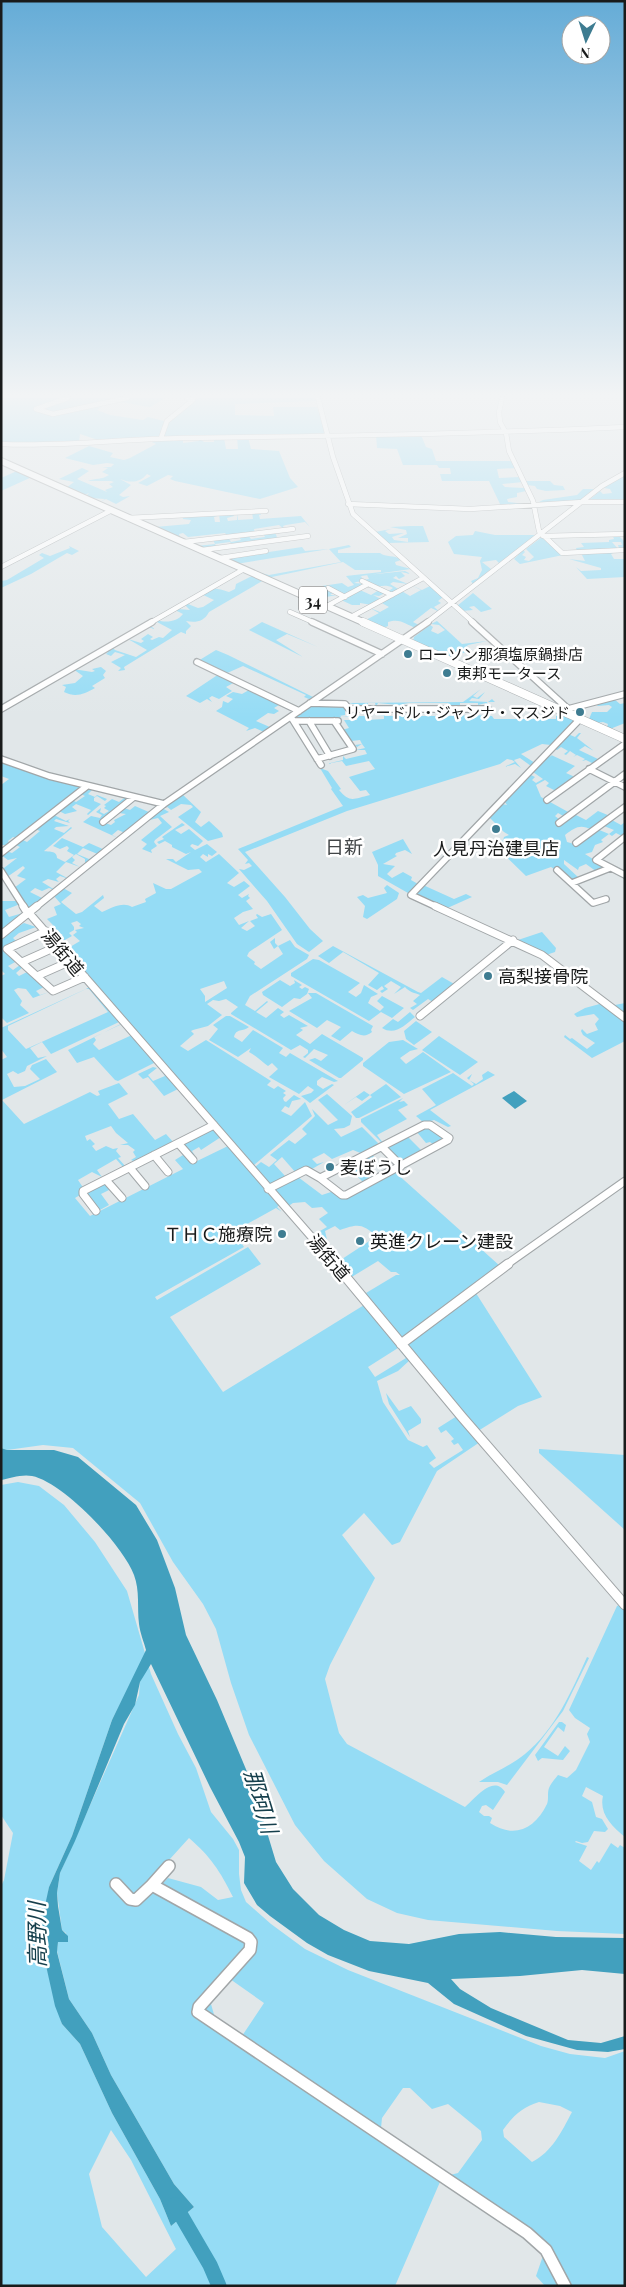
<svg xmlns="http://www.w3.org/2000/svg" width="626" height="2287" viewBox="0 0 626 2287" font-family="'Playfair Display','Noto Sans JP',serif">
<rect width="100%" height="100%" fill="#e1e7e9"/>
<!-- green -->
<path fill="#95dcf5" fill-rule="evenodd" d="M1,398h164l-15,9c-18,-2 -38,-11 -53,3l13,5 33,5 5,-3 20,5 30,-24h117l1,3 -81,3v11l39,1 -1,-9h44l8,25 -2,2 -225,6 -18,-6 -1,8 -19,2 -59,-1z
M376,435h45l5,12 6,2 4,12h75l6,7 -20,1 2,9 22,-1 2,5 -21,2 3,3 19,1 2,3 -9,2v4l-10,2 1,3 18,2 -25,2 -12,-25h-47l-2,-7h11l-1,-6h-11l-2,-3h-34l-6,-16 -20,-1z
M237,437h11l3,12 28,2 11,27 8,9 -38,12 -85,-18 -5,-2 3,-3 -5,-1 -21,11 -9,-3 13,-7 -4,-2c-7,9 -17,9 -27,5l11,6 -12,10 4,2 7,-1 -14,8 -10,-5 -6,3 5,-3 -15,-1 -4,-2 3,-3 -5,2 -18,-7 8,-6 -15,-3 23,-11 7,3 -12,8 30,13 -2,-2 8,-3 -4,-3 5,-2 -3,-1h-23c8,-3 13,-1 21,-6l-7,-3 6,-4 -6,-1h9l3,-3 -7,-1 -14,2 -28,-7 24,-12 24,7 -3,4 14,3 6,-2 26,-14 -4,-2 1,-3h30v4l16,-2v-3l5,4h10v-4h10l2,11h12z
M17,471l15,6 -31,14v-13z
M625,474v28l-37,-1 12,-10 3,3 9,-1 -2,-4 -6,-1z
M526,481h24l4,4 9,1 2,4 -19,1 -9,-2 -2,-3 -8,-1z
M583,489h12l-15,13 -41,2v-2l4,-2 34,-5z
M252,512l8,1 1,2h-2l1,4 41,-3 9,11 -5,-5 -19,3 -3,1 1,3 -5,-4 -25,4 1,4 -28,3 -2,-3 -37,4 -5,-4 -4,1 1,3 -25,-10 34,-3 2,-4 -8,-1 -1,-4 35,1 -3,1 1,5h5l-1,-8 14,-1 1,3 -7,2 1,3 9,-1v-7l1,7 15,-1z
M411,526h12l6,16 -42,1 -12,-11 16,-3 -6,2 4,3 15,-1 -12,4 2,3 14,2v-4h-10l9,-4 -1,-4 -16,-3z
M475,531l20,4h42l-38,28 -3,-3 -14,2 9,7 -18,15 -2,-3 7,-3 4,-8 -2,-9 2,-4 -28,-3 -6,-12 8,-6 17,-1z
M275,532l3,8 -45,6 -3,-4 -15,2 2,4 -12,1 -8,-3 18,-2 -2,-4 15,-3 3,5 10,-2 -2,-3 9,-2 3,4 14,-2 -2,-4z
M612,534l13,2 -5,1 5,5v8l-6,-2 -1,-3h4l-1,-3h-9l7,8 -8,4 3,5h11v18l-38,2 -11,-12 5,4 20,-1v-2l-32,-9 16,2 -4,-8 -4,-2 -1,-3 8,-1 -3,-4 28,-1v-2l5,-1z
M542,537l21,18 -43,9 -6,-5 9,-9 2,2 -3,3 4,2 -2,3 5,1 5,-4 -8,-8z
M349,545l2,2 -13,3v3h42c6,5 14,1 21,7l-6,2 1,3 15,4 -57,8 7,-1 2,4 6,-1 -2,-4 38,-4 6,3 -10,-2 4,4 -6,3 -3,-3 -3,2 15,6 -15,-2 -3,2 20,12 11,-6 -10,-5 11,5 8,-4 13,11 -5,4 3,2 -7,4 6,5 -9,-4 -18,14 6,3 -3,3c-10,-3 -15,-10 -28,-6v4l-5,2 -19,-7 15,-8 -9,-5 10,4 9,-5 -9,-5 15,-7 -8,-3 6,-4c-7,-4 -12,-1 -19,-2 -8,0 -12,-7 -20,-3l12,1 -20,12 -14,-5 -2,2 4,-1 -4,3h7l-11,2 -5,3 -5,-2 4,-3 -9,1 -16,-6 47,-7 6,4 6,-2 -8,-9 35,-4v-2h-26l-12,-8 -76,16 -14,-7 16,4 72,-13 -12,-13z
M69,546l10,5 -7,4 -5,-2 -36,21 -30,14v-7l6,-1 37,-22 -5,-3 3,-2 8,3 20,-8z
M302,547l3,4 24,-2 -93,15 -9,-4 1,-2z
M252,576l12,4 -55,32c-5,10 -14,11 -23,9l5,5 -5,5v3l-5,-2 -57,35 1,3 -7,1 3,-3 -10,-6 14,-7 -10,-3 -4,4 -5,-2 2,-2 -3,-2 7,-3 3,3 21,7 11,-7 -19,-11 13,4 3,-2 -3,-2 7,-5 5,3 -3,2 2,1 7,-3 4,1 9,-8 -15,-8 -7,4 5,3 -7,-2 9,-7c9,3 20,2 26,-6l-8,-4 6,-4 2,1 -5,2 12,1 -5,-5 10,-6 -7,5 10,4 5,-1 11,-7 -13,-6c15,-7 13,-6 28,-2l6,-3 1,-5z
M360,590l11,5 8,-5 6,3 -6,3 -6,-1 8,4 -9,6 -12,-2v2h-8l-11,-5z
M473,593l19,16 -11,3 -7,-6 -5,1 4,3 -11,1 -5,-5z
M437,621l25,23 25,-3 -19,4 -2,2 6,3 -24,8 -35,-17 1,-4 16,-12 3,2 -2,4 7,3 7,-4 -6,-5 -8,-1z
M262,622l56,25 -31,-13 -11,6 27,17 -54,-27z
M216,650l12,5 87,43 -6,1 -5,-2 2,-2 -63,-29 -18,8 -27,-13z
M101,667l5,4 -3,4 2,3 -13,8 3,2c-11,6 -19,10 -31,4l2,-5 -4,-2 13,-2 8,-7 -10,-7 19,3 3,-1 -3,-2z
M219,674l16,8 -9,5 6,4 -13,8 -7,-3 -3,2 3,4 -5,-3 -7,4 -14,-7z
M481,689l-8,7 4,2 8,-6 -6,7 -7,-1 -3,3 19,1 4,-3 3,3h-8l2,6 -3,-5 -8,2v-2h-18v5l-9,-2 -2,2 -1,-5h-39l-6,1 1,4h-6v-3l-20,-2 -2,4 -1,-4h-7l-1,5h-9l-1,-3 -8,-2 114,-1z
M249,690l30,15 -5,3 5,3 -5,3 -6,-1 -12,8 16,7 -8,4 -9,-4 -9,3 3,-3 -33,-17 6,-4 1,-6 5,2 5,-4 -7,-3 7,-4 9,2z
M614,699l6,5 5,-1v20l-15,6 -3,-2 1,-3 -5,-2 -7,1 -7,-4 3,-7h15l5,-5 -3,-2 -11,1 -3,-3z
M311,704l34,1v10l-6,1h28v4l17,-1v-3l-8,-1v-5h8l1,6h66v-6h5l1,2h6l-5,2 -5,-3v4l18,1 -2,-5 5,1 -2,3 20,1 2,3h62v-3l6,-1 14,5 -25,25 -9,-1 -21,10 14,9 -4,3 -11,-8 -6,2 7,8 -6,-4 -11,3 11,-5 -3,-2 -5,-1 -7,5 -153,47 -102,41 40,45 25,32 13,12 -14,11 -12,-8 -30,-43 -28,-32 5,1 8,-4 -3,-3 -4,1 3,-4 -10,-11 105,-43 -12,-17 1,-1 -12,-20 8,3 13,18 -2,1c11,13 14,9 31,5l-4,-5 -6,1 -11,-14 26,-8 -6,-8 -23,5 -4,-5 -16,3 17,-4v-4l3,3 21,-5 -2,-4h-10l-1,-2 2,2 9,-2 -3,-4 -5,3 -2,-2 7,-1 -2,-4 -9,1 -9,-11 7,-2 -5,-8h13v-3l-16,-1 -2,4h-44l-2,-3z
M579,733h2l-4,5 17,13 -9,-5 -6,4 21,10 -6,4 -8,-4 -4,1 3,-2 -8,-4 -4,2 3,-2 -6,-4 -4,4 -2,-1 4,-3 -7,-4 -4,3 -3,-2 14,-14 7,3z
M549,754l26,12 -9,7 9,4 -19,14 -10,-5 3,-3 -4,-3 -9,5 5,12 29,16 -5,4 -7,-4 -3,3 5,4 14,-6 12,6 12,-9 12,5 -18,14c-12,-6 -16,-3 -27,5l2,7 7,2 23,-15 12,5 5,-4 -10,-4 6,-7 11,6 4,-3v17h-7l4,-3 -6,-3 -4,3 -3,-2 -8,6 2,2 -8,3 -3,7 -7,2 22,14 -10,4 -11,-8 -7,3 -1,3 -14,-10v4l15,14 -7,3 -21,-14 -25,9 -32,-31 7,-3 -2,-3 4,2 1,-4 5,-2 -5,-3 -15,-15 13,-13 5,1 -2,-3 24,-28 6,3 -3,3 4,3 7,-4 -10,-7 12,-15 7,-1z
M1,760l83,26 -12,14 4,2 9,-6 -6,-3 7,-5h8l-6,6 7,3 2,-2 10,4 -2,2 -8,-5 -3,2v3l7,3 -13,11 -1,-1 4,-4 -15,-6 -4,3 5,4 -12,3 -6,-3 -5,4 12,6 4,-2 -2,2 2,2 -14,-4 -2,2 15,5 -13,1 -2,2 10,4 7,-6 1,1 -28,23c4,1 13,-1 13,7l8,4 9,-7 -7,-4 2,-3 -2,-2 -7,3 -7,-3 9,-8 21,9 6,-4 16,7 -5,5 -17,-7 -6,6 12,5 5,-3 -2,5 -7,2v-4l-9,-5 -4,3 3,3 -3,3 8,4 -14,-5 -10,10 13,7 -9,-3 -4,3 3,3 -11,-3 -6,3 13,8 9,-8 -9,8 -6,-2 -7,3 -7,-3 -5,4 14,7 -15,12 -15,-23 12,-9 -9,-3 8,-8 -2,-2 -16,11 -6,-11 3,2 13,-10 -9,2 -7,-5 5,-4 6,2 8,-6 -6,-3 7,-5 6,3 13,-11 -5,-2 -17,10 -5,-2 -5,4 3,4h-10v-60l8,-6 -8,-3z
M182,794l19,18 -6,10 6,5 8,-6 13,12 1,4 -15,4 -30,-24 15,-10 -2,-2 -10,-1 -10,6 -5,-4z
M127,796l5,2 -27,25 6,2 4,-3 -1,-2 12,-6 -7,-1 5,-5 6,2 5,-4 16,7 -26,20 -7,-3 -6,5 8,4 -37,-17 8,-6 9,2 2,-3 -6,-3 5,-4 -1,4 4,2 5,-3 -5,-3 2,-2 -2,-1 8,-6 7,3z
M162,808l7,4 -9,4 12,11 -17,13 -1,2 3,4 -6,4 1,3 -10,-4 5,-5 -6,-4 21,-17 -4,-5 -9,2z
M182,823l3,2 -10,5 6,4 8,-5 14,12 -5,5 -6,-2 -2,2 5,4 12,-6 10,8 -5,4 -4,-2v3l-5,-3 -3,3 6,5 13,-8 20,19 -12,10 7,4 10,-6 6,5 -12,9 4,3 7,-4 -1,2 2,2 -4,3 7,8 -10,3 -9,6 5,7 10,-4 -8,7 6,3 8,-5 -5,-5 8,-3 -2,-3 1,-1 5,3 9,-3 11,16 -33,22 -2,4 8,6 -1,2 7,5 22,-15 -5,-8 -4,3 -4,-7 5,-4v5l3,3 12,-6 5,7 14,8 -2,4 -57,37 -5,9 10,6 12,-10 1,1 -12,10 10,6 12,-10 6,4 -4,3 4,3 5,-3 19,11 -8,2 3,2 -7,5 14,9 12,-10 41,24v2l-22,18h-2l-30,-18 6,-2 6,3 7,-6 -14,-6 -9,9 -2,-1 5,-4v-3l-8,-5 -9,5 -60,-36v-1l7,-6 -12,-8 -7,2 -6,-1 -6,4 15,11 -14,11 -15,4 -2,1 3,3 -14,12 8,5 18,-11 65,41 -4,4 7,4 4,-3 8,5 -3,2 3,2 -3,3 1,3 2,1 8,-7 7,4 -9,2 -3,7 -4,-2 -4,5 10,5 14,-14 7,14 -58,49 -175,-199 -16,-22 7,3 10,-6 -7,-6 4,-3 -2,-2 9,-2 -5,-2 2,-2 -4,-3 -6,2 3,4v3l-5,3 3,3 -9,5 -4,-5 4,-2h-5l-2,-4 -2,2 -4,-5 3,-2 -6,-6 10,-4 -3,-8 7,-3 -7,-8 9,-8 9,5 -11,9 15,12 6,-2 21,-17 1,3 -10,8 8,6c9,-4 21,-11 30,-5l14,-5 -1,-3 11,-6 -3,-10 13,6h5l31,-17 -3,-3 -11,1 -22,-11h7l3,3 15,-10 -5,2 -14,-7v-2l-7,-4 -6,3 -2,-2 7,-3 -2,-2zM224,981l3,7 -22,14v-6l-5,-7z
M403,839l9,15 -7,-4 -9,3 -1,2 2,1 -14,8 12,2 -8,8 5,4 11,-6 9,5 -1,3 7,4 -10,9 -30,-17v-11l-6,-13z
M387,885l12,8 -2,6 -30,20 -4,-2 2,-11 -8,-9 6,-2 5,3 19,-5 -3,-5z
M423,885l31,14 12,-5 6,3 -29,13 -30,-14z
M1,901h16l3,3 -15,6 4,7 14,-4 -22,19z
M24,923l12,4 -17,6 -6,5 4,4 -10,5 10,14 -9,5 5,4 7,-5 4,1 -8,7 3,3 10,-5 17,15 -10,5 4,4 9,-3 -16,6 -7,-9 -8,-1 -4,2 8,11 -2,4 9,8 -22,10 -6,-6v-41l4,-2 -4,-4v-33z
M542,932l14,16 -1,4 -9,3 -28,-15z
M333,946l85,46 3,1 21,-16 14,8 -23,17 -5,-3 -15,11 -3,-2 7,-4 -4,-3 7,-6c-5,-2 -11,-3 -15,-8l-11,7 7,-7 -10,-6 -7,5 4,3 -6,4 -2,-2 4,-2 -2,-3 -5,4 -9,-5 11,-12 -36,-21 -14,11 -11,-7z
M313,959l6,1 41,23 -12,9 8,5 5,-4 3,-8 14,9 -7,3 -3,6 12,8 4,-4 -7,-6 5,-5 22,12 -12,10 -11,-6 -12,9 -78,-45v-3z
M280,980l10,6 5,-3 -1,-3 8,5 -3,2 3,2 3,-2 4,2 -2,5 -7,5 -6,-1 -12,9 -19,-12 -1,-3z
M88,988h3l28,34 -68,32 -9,-12 -12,6 8,10 9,-2 -20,10 -2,5 -7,3 -5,-3 -6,3 7,13 11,-1 15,-7 -10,-10 2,-4 14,-6 11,13 -55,28 22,24 66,-32 7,4 3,-1 -2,-4 21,-8 9,11 -20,10 11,15 14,-5 22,26 11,-6 8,9 -38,19 -5,-2 5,-3 -3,-5 2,-2 -7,-5h-8l8,-2 -12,-10 -5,-7 -26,10 2,5 3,-2 5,5 -3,2 4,5 10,-5 7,3 5,-1 -2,3 5,6 -3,1 8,9 -2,1 -8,-9 -19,11 5,7 -10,-5 -14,8 6,9 -5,3 1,3 -5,3 15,18 93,-47 -8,-9 8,-5 -3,-5 13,13 35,-17 45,42 25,-11 24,18 12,-4 7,5 54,-24 105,94 -26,24 68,107 -24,9 -40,25 -68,-71 -12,11 -21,10 6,21 25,38 15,7 4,-2 9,13 -7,5 5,5 29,-18 -5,-7 -4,2 -3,-4 3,-2 -8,-9 -5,3 -3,-5 19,-12 23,26 -43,29 -37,71 -8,3 -28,-32 -22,22 33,43 -45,87 -5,14 14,54 8,11 118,63c10,-8 28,-33 40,-15l-12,18 -7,-5 -4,1 -3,6 5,4h5l3,2 -2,5c24,16 45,6 57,-19 2,-5 0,-11 2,-16 2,-5 6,-9 9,-13l9,3 9,-8 14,-28 -3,-8 3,-6 -15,-10 -6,-8 48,-104 2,-1 6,3v229c-14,-11 -26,-24 -22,-41l-17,-9 -4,9 10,6 4,15 6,2 6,10 -3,3 -11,-1 -6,11 -6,1 -6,-2 -1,1 12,4 -8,15 12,9 6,-9 2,2 12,-20 7,5 2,-3 5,3v86l-68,-3 -129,-11 -31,-7 -30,-14 -43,-38 -29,-36 -46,-90 -18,-52 -15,-54 -13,-25 -30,-42 -33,-59 -67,-55 -30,-3 -36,5 -6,-2v-388l6,-3 -6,-8v-21zM86,989h3l19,23 -82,37 -18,-19v-4zM305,1202l7,6 10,-1 6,6 -9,6 8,8 -14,8 13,13 2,-4 -3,-13 10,-5 5,4c19,-7 22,-6 37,6l-41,27 14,15 28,-17 13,11h5l4,3h-4l-30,18 3,9 -146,90 -53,-75 91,-53 -13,-17 -91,53 -2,-3 89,-50 -9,-13 5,-6 36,-20 6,4 -5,-5 6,-4 4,4 6,-4zM398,1348l8,10 -31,19 -7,-10z
M308,993h8l57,33 -2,4 1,2c-7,6 -13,3 -20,-1l-12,10 -9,-5 10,-9 -14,-7 -10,8 -28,-17 23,-13z
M607,1002l8,3 10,-2v38l-33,17 -28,-21 1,-2 5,4 2,-1 15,11 8,-6 -12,-8 -2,-4 1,-2 5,5 11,-4 -3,-6 4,-5 -5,-5 -17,3 -3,-3 11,-6z
M410,1012l5,5c-10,8 -20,19 -33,11l11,-9 5,3z
M226,1016h4l19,11c-6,5 -13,1 -15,10l8,5 11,-12 30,18 -4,5 7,4 4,-4 48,28 -4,1 -12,-5 -5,4v4l6,4 9,-5 2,1 -24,18 -9,-7 10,-3 3,-3 -6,-4 -9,8 -30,-17 9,-8 -6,-6 -4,3c-6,-4 -10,-9 -19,-14l2,-4 -13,9 -29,-17 9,-11 -5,-4z
M416,1021l16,11 -18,13 -8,-6 -2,-8z
M121,1024h1l-28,13 2,3 -3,4 6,6 33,-15 24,27 -38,19 -3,-1 -21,-23 -17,6 -9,-13z
M439,1036l39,26 -18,13 -38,-25z
M403,1040l15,9 -8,2 -10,7 6,6 17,-12 28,20 -47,22 -41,-28v-3l26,-21z
M153,1067l4,1 -9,7 5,6 12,-5 -5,-7 18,20 -14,7 -16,-19 -5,2 -5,-5z
M488,1071l7,4 -65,35 21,16 -3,1 -14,-7 -10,3 -8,-7 20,-11 -14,-16 31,-16 19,13 2,-2 -6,-5 -1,-1 5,-4 -3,6 7,4 7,-5 -1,-4z
M386,1084l15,13 -42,21h-3l-5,-6 21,-15 -2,-2 -8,6 -6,-4 -12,8 20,-14 6,4z
M327,1094l25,22 -2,9 -6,3 -10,1 7,8 21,-10 16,16 -1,2 -14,9 -10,-4 -21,9 -8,-6 -12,6 5,5 7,-2 -12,7 -4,-3 -12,7 -14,-16 -8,7 12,13 -13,7h-6l-12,-17 6,-5 8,5 8,-7 -7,-5 19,-15 6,4 12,-10 -5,-5 13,-13 -3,-7 16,16 10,-5 -20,-20z
M403,1098l-4,4 5,-1 4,4 -10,5 9,9 -30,16 6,8 -2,-1 -20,-20v-3z
M429,1127l15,10 1,3 -11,5 -4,-3 -4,1 -10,-12z
M210,1129h4l7,8 -20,13 -2,-3 -7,4 3,5 -3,1 -10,-11 2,-4z
M407,1136l16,16 -20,10h-3l-12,-13v-3z
M373,1154l1,5 9,9 -14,-9 -6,3 12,15 -11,6 -10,-10 -4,1 -3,-2 -1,-4z
M103,1184h4l4,5 -10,5 8,11 -11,6 -12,-17 1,-3z
M386,1393l13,18 12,-5 10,13v4l-13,8 2,6 -21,-33z
M539,1449l86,6v75l-86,-77z
M18,1482l21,4 25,19 31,37 32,49 24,83 27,60 18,34 15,44 22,27 6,11v24l2,16 5,12 25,22 34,25 43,21 193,76 29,8 35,4 20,-7v235h-80l-9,-10 10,-29 -103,-72 -48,111h-394v-400l3,-6 9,-47 -12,-18v-330zM144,1657l3,10 -7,15 -1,13 -79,178 -3,20 5,37 4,3 1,9h-9l-1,9 12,48 23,34 19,42 63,109 20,23 -23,19 -11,-27 -48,-86 -32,-69 -18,-20 -17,-63v-18h-4l8,-56 23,-51 40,-116zM189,1838c22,19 31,33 44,59l-15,3 -17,-13 -33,-9 -13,13 -5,-10zM230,1979l34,24 -22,33 -27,-18 -4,-14zM403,2088h7l22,21 16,-5 33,27 1,9 -24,33 -8,2 -69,-47 1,-10zM539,2102l21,4 12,6c-10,19 -20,40 -40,50l-28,-25 -1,-7c10,-14 19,-23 36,-28zM111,2130l20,30 45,89 -30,28 -44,-50 -13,-53z
M587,1657l2,1 -26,53 -56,74 -9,-3h-19c15,-10 33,-17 46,-28 30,-24 47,-64 62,-97z
M559,1722h3l4,3 -2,7 -6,-5 -14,20 14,9 7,-10 5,5 -7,9 -21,-2 -4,3 -3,-6z"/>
<!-- water -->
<path fill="#42a0be" d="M514,1091l13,10 -12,8 -13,-11z
M1,1448l6,2h47l24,7 58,48 21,35 18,48 11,47 31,65 36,86 23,76 17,27 26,26 25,15 26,11 39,3 50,-10 41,-2 56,5 69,1v36l-43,-4 -62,6 -69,3 9,10 31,19 77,32 33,3 24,-7v13l-17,3 -31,-2 -51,-14 -72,-32 -26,-21 -59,-12 -41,-16 -21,-12 -37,-27 -13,-11 -13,-22 1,-26 -6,-15 -29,-55 -59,-123 -11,18 -5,23 -11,19 -49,117 -15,32 -3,20 1,13 4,24 6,6v6h-10l-1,10 12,47 23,34 19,42 63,109 20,23 -23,19 -11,-27 -48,-86 -32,-69 -18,-20 -7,-18 -10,-45v-17h-4l2,-29 6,-28 23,-51 40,-116 34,-70c-2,-8 -6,-17 -7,-26 -2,-17 1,-33 -5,-49 -11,-30 -71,-93 -102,-99 -10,-2 -22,2 -31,4z"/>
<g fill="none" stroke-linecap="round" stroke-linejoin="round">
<!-- river -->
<path stroke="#42a0be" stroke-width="15" d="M175,2205l35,60 9,21"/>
<defs>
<path id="minor-far4" d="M68,398l-32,11 17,5 74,-16
M318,398l15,59 20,57 121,109
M502,398l-3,14 1,10 6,11 3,18 24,50 6,30 23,22 63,-3
M161,438l6,-17 26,-21 -6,-2
M1,444c61,3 121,-5 181,-6 148,-2 296,-4 443,-11
M348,504l122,5 113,-7h42
M128,518l138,-7
M543,536l82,-2
M184,542l109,-13
M202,550l106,-14
M220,558l46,-7
M1,567l111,-57
M362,581l30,14
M328,588l17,9
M327,606l41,-22
M290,612l25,11
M351,617l72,-39
M150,623l94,-54
M426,623l176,-137 23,-13"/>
<path id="minor-far3" d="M312,622l70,32
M472,622l104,94
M197,662l102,49
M310,703l35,1 4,5h139
M1,709l151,-87
M568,709l57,-15
M291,717l30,48
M294,721h44
M309,721l21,35
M1,759l48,17 115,28
M317,759l36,-10 -19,-28
M589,769l36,18
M547,800l78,-56
M103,822l31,-25
M559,823l66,-49
M625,837l-29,23 29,15
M576,843l49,-36
M1,853l86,-67
M557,870l36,33 13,-4
M1,871l23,36
M572,883l38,-15
M36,907l128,-103 264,-182
M437,907l-26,-12 169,-176"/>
<path id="minor-far2" d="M23,906l5,8
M435,906l107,49 83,63
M29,913l307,352
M46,931l-39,18 46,42 32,-14
M1,935l36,-29
M22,962l36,-16
M37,976l34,-15
M420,1016l93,-76
M424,1125h6l19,13 -1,2 -102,55h-4l-22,-17z
M178,1143l15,17
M382,1147l19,19
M154,1155l14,17
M130,1168l15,18
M106,1180l16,18
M268,1189l38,-19 14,8
M96,1211l-13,-17v-3l131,-66
M506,1265l119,-84"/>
<path id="minor-far1" d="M335,1264l127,153 163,188
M401,1344l107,-80"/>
<path id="minor" d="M116,1884l14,15 6,1 16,-15 96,53 3,4 -1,8 -51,57 -1,5 329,221 19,17 19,36
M152,1885l17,-19"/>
<path id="major-far1" d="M1,461l364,162"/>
<path id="major" d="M363,622l262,117"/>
</defs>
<!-- minor-far4 casing -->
<use href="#minor-far4" stroke="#a1a6a8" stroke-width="5.5"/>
<!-- minor-far3 casing -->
<use href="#minor-far3" stroke="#a1a6a8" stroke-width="8"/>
<!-- minor-far2 casing -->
<use href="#minor-far2" stroke="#a1a6a8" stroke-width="9"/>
<!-- minor-far1 casing -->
<use href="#minor-far1" stroke="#a1a6a8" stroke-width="11"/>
<!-- minor casing -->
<use href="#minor" stroke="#a1a6a8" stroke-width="14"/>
<!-- major-far1 casing -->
<use href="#major-far1" stroke="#a1a6a8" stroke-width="8"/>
<!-- major casing -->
<use href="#major" stroke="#a1a6a8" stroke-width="9"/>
<!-- minor-far4 -->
<use href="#minor-far4" stroke="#fff" stroke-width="4.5"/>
<!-- minor-far3 -->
<use href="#minor-far3" stroke="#fff" stroke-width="5.5"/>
<!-- minor-far2 -->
<use href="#minor-far2" stroke="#fff" stroke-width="7"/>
<!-- minor-far1 -->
<use href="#minor-far1" stroke="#fff" stroke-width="9"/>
<!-- minor -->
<use href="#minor" stroke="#fff" stroke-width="11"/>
<!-- major-far1 -->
<use href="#major-far1" stroke="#fff" stroke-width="6"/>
<!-- major -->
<use href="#major" stroke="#fff" stroke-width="8"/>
</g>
<!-- sky -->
<linearGradient id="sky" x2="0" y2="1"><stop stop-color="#65acd7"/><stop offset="0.55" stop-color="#f2f4f5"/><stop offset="1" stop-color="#f2f4f5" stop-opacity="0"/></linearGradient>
<rect width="626" height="718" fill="url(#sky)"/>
<!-- markers -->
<g fill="#3e7c91" stroke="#fff" stroke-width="2">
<circle cx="408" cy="654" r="5"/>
<circle cx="447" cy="673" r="5"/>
<circle cx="580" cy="712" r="5"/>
<circle cx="496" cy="829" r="5"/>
<circle cx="488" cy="976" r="5"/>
<circle cx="330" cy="1167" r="5"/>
<circle cx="282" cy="1234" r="5"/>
<circle cx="360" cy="1241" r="5"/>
</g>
<g text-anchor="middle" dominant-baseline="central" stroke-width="5" stroke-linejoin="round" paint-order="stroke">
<!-- far-poi labels -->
<g font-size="15" fill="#191b1b" stroke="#fff" text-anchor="start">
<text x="418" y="654">ローソン那須塩原鍋掛店</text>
<text x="457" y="673">東邦モータース</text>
<text x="570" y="712" text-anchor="end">リヤードル・ジャンナ・マスジド</text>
</g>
<!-- shield labels -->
<rect fill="#fff" stroke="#5e5f5f" stroke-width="1" x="299" y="586.5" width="28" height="27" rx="4"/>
<g font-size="16" font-weight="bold" fill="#191b1b">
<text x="313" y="600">34</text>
</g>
<!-- poi labels -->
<g font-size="18" fill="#191b1b" stroke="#fff" text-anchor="start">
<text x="496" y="848" text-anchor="middle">人見丹治建具店</text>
<text x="498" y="976">高梨接骨院</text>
<text x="340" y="1167">麦ぼうし</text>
<text x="272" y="1234" text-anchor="end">ＴＨＣ施療院</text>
<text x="370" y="1241">英進クレーン建設</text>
</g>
<!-- street labels -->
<g font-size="18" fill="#191b1b" stroke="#fff">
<text transform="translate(63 952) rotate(50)">湯街道</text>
<text transform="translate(329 1257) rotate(49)">湯街道</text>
</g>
<!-- neighbourhood labels -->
<g font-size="19" fill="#424648" stroke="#fff">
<text x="344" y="846">日新</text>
</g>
<!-- near-water labels -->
<g font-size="22" font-style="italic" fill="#153f4c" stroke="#fff">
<text transform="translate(262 1801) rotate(73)">那珂川</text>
<text transform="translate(36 1935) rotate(-91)">高野川</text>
</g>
</g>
<!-- border -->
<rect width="626" height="2287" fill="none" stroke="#191b1b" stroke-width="5"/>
<!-- north arrow -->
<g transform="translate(586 40) rotate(184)"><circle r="24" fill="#ffffff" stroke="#a3a4a4"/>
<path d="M0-4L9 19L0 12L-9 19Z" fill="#3e7c91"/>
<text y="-8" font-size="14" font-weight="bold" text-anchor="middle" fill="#191b1b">N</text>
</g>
</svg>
